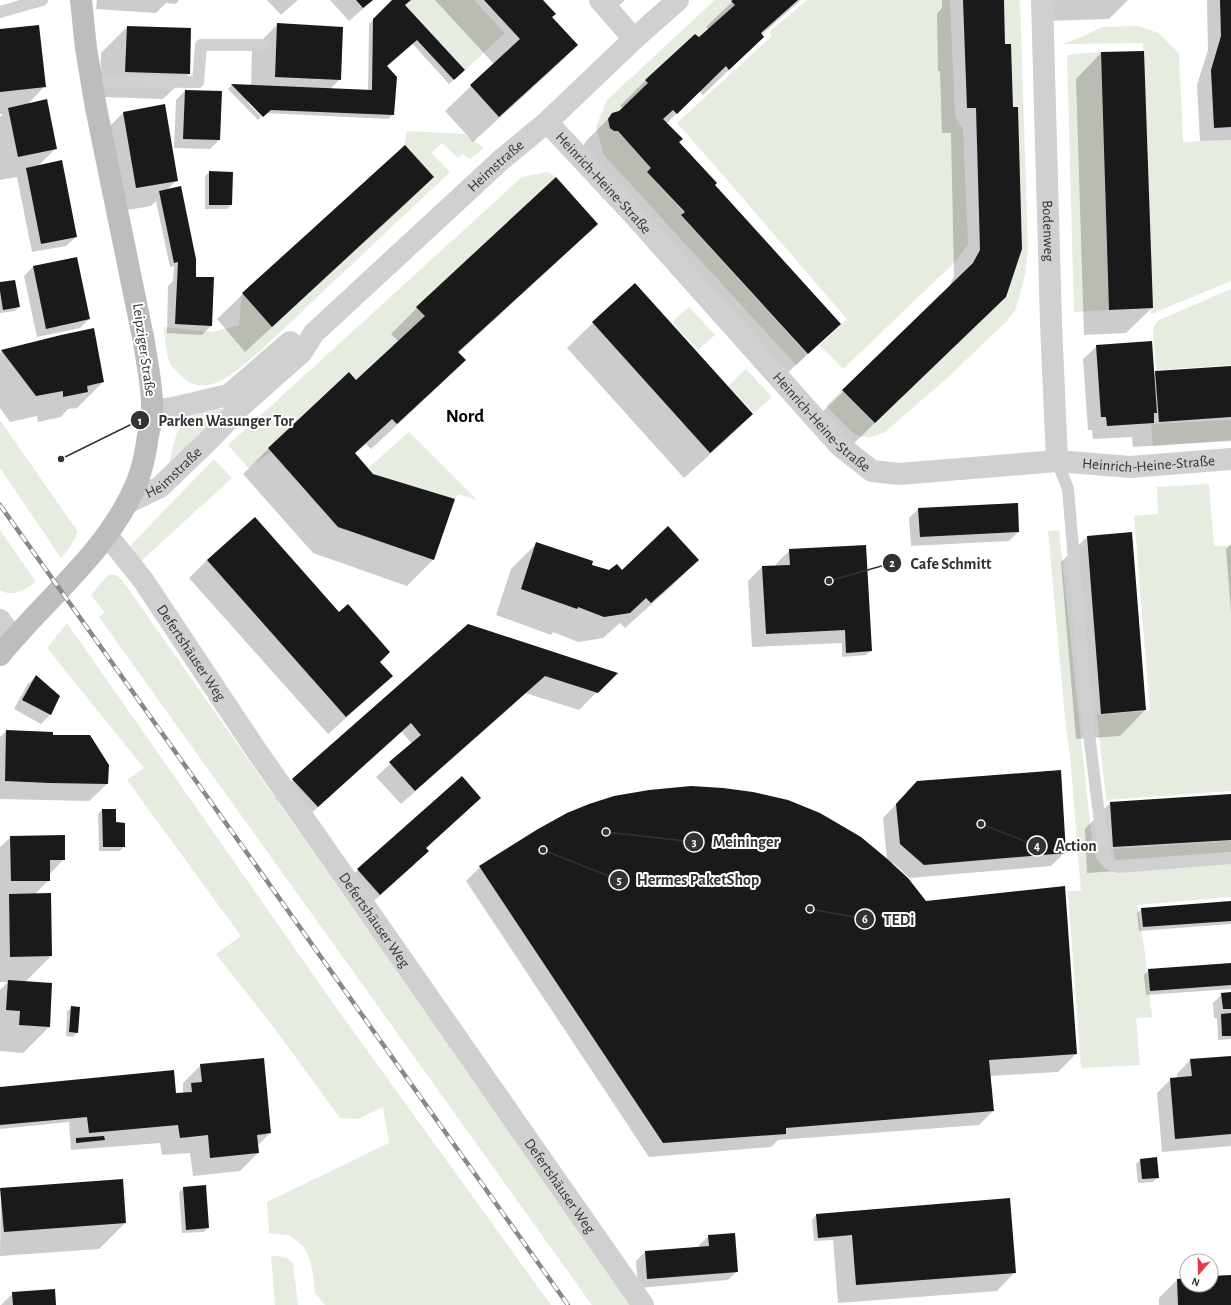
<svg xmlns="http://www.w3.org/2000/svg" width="1231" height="1305" viewBox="0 0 1231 1305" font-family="'Alegreya Sans',sans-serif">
<rect width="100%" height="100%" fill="#fff"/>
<!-- green -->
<path fill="#e6ecdf" d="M411,0h63l31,33 -40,37 -60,-65z
M715,0h18l-1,1 3,4 -36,32 -4,-3 -50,46 3,3 -29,28 -7,2c-4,5 -4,9 -2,15l8,3 33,37 -4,5 36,39 -2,4 126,139 -11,10 -192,-210 -8,-28 11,-27z
M807,0h143l5,117 8,12 5,115 -12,17 -113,108 -23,-24 27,-26 -119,-138 -51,-58 95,-87 -3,-4z
M1004,0h16l8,248 -3,27 -6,23 -4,12 -9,12 -59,56 -62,54 -13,5h-10l-8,-3 -28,-28 16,-16 33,33 131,-126 16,-49 -4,-141h-5l-2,-63h-6z
M1138,26l20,7 21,20 4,89 48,-2v141l-80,33 -8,-271 -80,1 23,-9 16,-8z
M1101,52l8,258 -35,2 -7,-257z
M407,131l57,3 20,14 -14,11 -7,-5 -5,4 -16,-15 -11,10 19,19 -191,180c-20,16 -51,49 -77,25 -4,-4 -9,-8 -12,-14 -4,-10 -5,-24 -6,-36l49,5 26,-7 3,-32 30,33 162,-149 -30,-31z
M548,172l8,5 -139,130 8,9 -69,64 -7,-8 -81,76 3,4 -23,16 -20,-23 294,-268z
M1231,289v76l-75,5 -3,-40 4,-9z
M689,307l26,28 -17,15 -26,-28z
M746,369l26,28 -18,16 -26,-27z
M215,408l14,1 -59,58c0,-12 7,-43 17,-50 8,-6 19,-7 28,-9z
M0,420l78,112 -8,15 -9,11 -61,-90z
M1231,420v20l-78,6 -2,-22z
M409,432l68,68 -19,-6 -3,5 -82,-25 -5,-6z
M214,459l18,19 -92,84 -10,-16z
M1209,484l5,62h17v245l-125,9 -9,-85 53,-4 -16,-195 24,-2 -1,-27z
M0,530l36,52c-12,8 -22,16 -36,8z
M1059,530l34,321c6,12 10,19 25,21l113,-9v34l-94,8 7,41 8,71 -16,1 4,47 -59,3 -13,-177h13l-11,-136 -4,-27 -18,-197z
M109,574l9,2 7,8 506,721h-39l-493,-688 6,-4 -14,-18z
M67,623l268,383 216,299h-226l-10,-12 -2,-19 -4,-17 -6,-11 -7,-6 -8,-5 -19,-2 -2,-31 122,-59 -6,-36 -25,12 -18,-1 -68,-93 -56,-71 25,-18 -114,-156 17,-12 -97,-120z
M1231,841v11l-116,8 -2,-11z
M271,1256c10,0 16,0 22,8l5,41h-23z"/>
<!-- shadow -->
<path fill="#0003" d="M97,0h82l-3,4 -10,-1 -10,10 -60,-4z
M267,0h31l-17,15z
M330,0h43l-24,21z
M393,0h17l-6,5 55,69 -10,10 -37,-41 -26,23 7,48 -4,5 -123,-6 -16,-11h-3l14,15 -3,3 -30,-31 4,-4h19l1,-35 26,-26 62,55 -10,10 38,2 1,-67z
M435,0h107l9,18 26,27 -26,26 -78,71 -28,-31 49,-47z
M606,0h19l-11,10z
M734,0h67l-40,35 2,2 -60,58 -4,-4 -33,33 12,19 35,42 127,139 -59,55 -198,-233 4,-6 26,-26 6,-3 4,-3 -3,-2 26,-26 63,-50 -3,-3z
M942,0h61l-24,322 -130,126 -31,-32 130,-127 6,-13 -3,-143h-9l-2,-62h-2l-1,-57 5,-6z
M1044,0h84l-19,19 -64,2z
M1207,0h24v140l-31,1 -3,-56 11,-35z
M127,27l63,2 -1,45 -26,25 -63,-2 1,-44z
M0,30l45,56 -18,19 29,43 -18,18 38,71 -10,9 -34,6 -15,-75 -17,3v-63l3,-3h-3z
M1101,53l51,255 -26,25 -42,2 -8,-256z
M185,91l36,1 -2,48 -9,9 -36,-1 2,-48z
M164,106l13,74 -10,10 44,136 -9,9 -35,-2 1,-47 5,-5 1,-15 -4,1 -14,-66 -5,5 -41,7 -13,-74 26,-26z
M210,172l22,1 -1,32 -4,4h-22v-33z
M433,177l-26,26 -162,149 -28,-33 26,-25z
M597,224l-26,25 -113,104 6,7 -25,26 -68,63 -5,-5 -12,10 18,20 81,26 -20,60 -26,26 -94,-33 -70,-79 25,-25 81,-75 7,8 43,-40 -8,-8 26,-26z
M33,267l56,52 -9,9 -43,9 -13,-61z
M0,283l19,23 -4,5 -15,2z
M593,323l159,91 -26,26 -42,38 -117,-130z
M1097,346l56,28 2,-2 76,-5v74l-98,6 -1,-10 -39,2 -1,-9h-4l-5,-71z
M2,351l101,31 -26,26 -9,1 -7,8 -23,5 -1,-6 -27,6 -10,-14v-55z
M918,509l100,23 -9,9 -98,5 -2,-28z
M255,518l136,158 -18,18 -45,40 -139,-156 18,-18z
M1087,537l58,173 -25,26 -44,3 -15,-177z
M537,543l54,23 18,6 13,-1 76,-11 -26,26 -47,42 -5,-5 -17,15 -25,4 -25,-10 -2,3 -55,-20 15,-46z
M1231,544v69l-5,-64z
M790,550l81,101 -5,4 -24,2v-14l-90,4 -4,-66 14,-14h14v-3z
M469,625l147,48 -37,37 -54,-17 -21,20 -103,91 -25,-27 36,-33 -10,-12 -103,92 -24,-26 18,-18z
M36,676l23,20 -9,19 -9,9 -27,-15 13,-24z
M6,731l45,5 57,47 -19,18 -89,-2v-62z
M462,777l18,21 -55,51 -11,16 -48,43 -22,-24 14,-14z
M917,782l148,70 -14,14 -141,12 -17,-15 -1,2 34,37 150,152 -18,18 -68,4 3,35 -14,14 -201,15 -7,7 -122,10 -183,-276 14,-14 407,-7 -4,-42z
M1231,795v68l-144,10 -2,-44 25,-26z
M102,810h13v13l9,23 -4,5h-21l-1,-37z
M11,837l53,22 -15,16v5l-14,14 16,62 -26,26 24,45 -26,26 -23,-2v-61l8,-8h-8v-135z
M1231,902v22l-92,7 -2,-18 5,-4z
M1231,964v25l-85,6 -2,-20 5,-5z
M1231,993v46l-13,1 -1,-22h-3l-1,-15 9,-9z
M72,1007l5,25 -4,5 -7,-1 1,-25z
M1231,1057v89l-69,6 -5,-59 14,-14h6v-5l13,-14z
M263,1059l7,74 -13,13 1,7 -18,18 -47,5 -3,-23 -28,2 -2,-12 -89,7 -2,-28 -69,7v-41l176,7 7,-2v-10l18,-18z
M1140,1160l18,18 -5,4 -15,1 -2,-19z
M184,1188l24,39 -4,5 -22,1 -3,-41z
M1,1189l124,34 -26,26 -99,7z
M816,1215l199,57 -18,19 -159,12 -5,-63 -19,1 -2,-21z
M709,1236l28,35 -9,9 -90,8 -2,-27 9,-9 55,-4 -1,-3z
M1231,1276v29h-72v-7l18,-18 10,-1v6h24v-8z
M13,1293l42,12h-54z"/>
<!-- building -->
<path fill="#1a1a1a" d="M356,0h17l-10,8z
M392,0h19l-6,5 60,65 -11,10 -37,-40 -30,26 10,11 -3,38 -123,-5 -8,7 -32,-33 141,6 1,-71z
M484,0h59l13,14 -4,3 26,28 -79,72 -29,-32 50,-46z
M733,0h65l-37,33 3,4 -35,33 -3,-4 -49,48 -4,-4 -10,9 20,20 -4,3 38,41 -2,2 126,139 -33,30 -127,-139 4,-3 -38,-40 4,-4 -33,-37h-4l-4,-3 -1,-4 -1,-5 4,-6 7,-2 29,-28 -3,-3 50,-46 4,3 36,-32 -4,-4z
M963,0h41l1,44h6l2,63h5l4,142 -16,48 -131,126 -33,-33 131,-127 7,-13 -4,-142h-9z
M1220,0h11v127l-17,1 -3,-58 10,-34z
M277,23l66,4 -2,53 -66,-3z
M39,25l7,62 -46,5v-63z
M127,26l64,2 -1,46 -65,-2z
M1144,51l9,257 -44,2 -8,-258z
M185,90l37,1 -2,49 -37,-1z
M47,99l10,50 -39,8 -10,-49z
M165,104l13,77 -42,7 -13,-76z
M405,145l29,32 -162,150 -30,-34z
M62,160l15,77 -36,7 -15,-76z
M209,171l24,1 -1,33h-23z
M556,177l42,47 -140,128 8,8 -69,64 -5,-5 -37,34 18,21 82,25 -21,61 -96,-33 -70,-79 81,-76 7,8 69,-64 -9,-9z
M181,186l15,73v18h18l-2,49 -37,-2 3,-62 -4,1 -15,-72z
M77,257l13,62 -44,10 -13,-63z
M15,280l5,27 -17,3 -3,-19v-9z
M635,283l118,131 -43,39 -118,-131z
M94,328l10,54 -17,4 1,6 -25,5v-6l-27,5 -35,-46 60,-15z
M1152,341l5,72h-3v10l-47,3 -1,-9h-5l-5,-72z
M1231,366v51l-72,5 -4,-51z
M1018,503l1,29 -99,5 -2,-29z
M255,517l84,95 9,-8 42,48 -10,10 13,14 -47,41 -139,-157z
M668,526l31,34 -48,43 -5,-5 -16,15 -26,4 -26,-10 -1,2 -56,-20 15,-47 57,19 -1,4 17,5 8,-6 5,6z
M1132,532l14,178 -45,4 -14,-178z
M866,545l6,106 -26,2 -1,-23 -79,4 -4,-68 28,-1 -1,-16z
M468,624l150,49 -20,20 -53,-17 -130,115 -26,-29 32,-27 -10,-12 -93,84 -26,-28z
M36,675l24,21 -9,19 -29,-15z
M6,730l47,2v3h37l19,30 -1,19 -58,-1 -45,-2z
M1061,770l5,83 -142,12 -24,-21 -4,-40 21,-23z
M462,776l19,22 -55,50 3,3 -49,44 -23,-26z
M691,786l32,2 30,4 35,8 32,13 41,24 24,20 23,21 18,23 139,-15 12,168 -88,6 5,51 -208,17v6l-123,9 -184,-277 59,-37 29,-16 22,-9 25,-8 35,-6z
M1231,794v46l-118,7 -3,-45z
M102,809h14v13l9,1v24h-22z
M65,835v25h-15v21h-39l-1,-45z
M51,893l1,63 -42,1 -1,-63z
M1231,901v20l-88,6 -2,-19z
M1231,963v22l-81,6 -2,-22z
M8,980l44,3 -2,44 -31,-2 1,-14 -14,-1z
M1231,992v17h-8l-2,-16z
M71,1006l9,1 -2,26 -9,-1z
M1231,1013v23h-9l-1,-22z
M1231,1056v78l-56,5 -5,-61 22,-2 -2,-17z
M264,1058l7,75 -14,2 2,18 -49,5 -2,-23 -28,3 -2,-13 -89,8 -2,-16 -87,8v-38l174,-17 2,23 16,-1 -1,-9 11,-1 -2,-18z
M104,1136l1,4 -29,3v-5z
M1157,1157l2,21 -17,1 -2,-20z
M123,1179l3,44 -122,9 -4,-44z
M206,1185l3,43 -23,2 -3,-43z
M1010,1198l6,75 -160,12 -4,-50 -34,3 -2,-24z
M735,1233l3,39 -91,7 -2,-28 64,-5 -1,-11z
M1231,1275v30h-53l-1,-26 10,-1v7h24v-9z
M55,1289l1,16h-43l-1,-13z"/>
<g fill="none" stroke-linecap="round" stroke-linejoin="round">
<!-- service -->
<path stroke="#d0d0d0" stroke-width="12" d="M0,12l42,-12
M92,81l106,1 3,-37h62
M1057,461l11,28 20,237 16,129 4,8 10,4 113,-9"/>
<!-- minor -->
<g stroke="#d0d0d0" stroke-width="22">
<path d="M600,0l34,39"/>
<path id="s1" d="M1042,0l9,323 6,138"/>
<path id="s2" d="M547,122l86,92 206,231 33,26 27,3 158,-13 73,6 101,-8"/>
<path d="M152,411l21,-3 55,-13 10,-8 52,-45"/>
<path id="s3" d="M127,503l33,-16 51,-49 29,-31 62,-55 12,-19 187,-173 46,-38 87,-83 44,-39"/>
<path id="s4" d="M107,535l36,45 113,170 387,555"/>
<path d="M0,620l13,19"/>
</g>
<!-- secondary -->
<path stroke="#bdbdbd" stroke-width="22" d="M0,655c46,-57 109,-104 137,-173 6,-15 9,-31 11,-47 2,-8 4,-16 4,-24 1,-23 -5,-47 -8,-69l-48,-234 -10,-60 -5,-48"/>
<defs>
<path id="rail" d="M0,505l568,800"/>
</defs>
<!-- rail casing -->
<use href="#rail" stroke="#888" stroke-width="4.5"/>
<!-- rail -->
<use href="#rail" stroke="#fff" stroke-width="3" stroke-dasharray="9" stroke-linecap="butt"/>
</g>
<g text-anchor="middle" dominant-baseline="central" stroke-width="4" stroke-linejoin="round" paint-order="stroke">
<!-- street labels -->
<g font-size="15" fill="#333" stroke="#fff">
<text stroke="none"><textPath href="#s3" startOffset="502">Heimstraße</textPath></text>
<text stroke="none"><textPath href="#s2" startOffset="83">Heinrich-Heine-Straße</textPath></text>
<text stroke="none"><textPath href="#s1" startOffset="231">Bodenweg</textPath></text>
<text transform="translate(144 350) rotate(82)">Leipziger Straße</text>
<text stroke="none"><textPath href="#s2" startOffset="407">Heinrich-Heine-Straße</textPath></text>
<text stroke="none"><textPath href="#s2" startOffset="755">Heinrich-Heine-Straße</textPath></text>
<text stroke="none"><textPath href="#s3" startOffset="56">Heimstraße</textPath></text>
<text stroke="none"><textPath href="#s4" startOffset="145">Defertshäuser Weg</textPath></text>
<text stroke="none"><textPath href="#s4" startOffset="469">Defertshäuser Weg</textPath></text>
<text stroke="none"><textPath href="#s4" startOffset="793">Defertshäuser Weg</textPath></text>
</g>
<!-- district labels -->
<g font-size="19" font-weight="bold" fill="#000" stroke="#fff">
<text x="465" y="416">Nord</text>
</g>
</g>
<!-- callouts -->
<path fill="none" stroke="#333" stroke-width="1.5" d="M61 459L140 420M829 581L892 563M606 832L694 842M981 824L1037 846M543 850L619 880M810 909L865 919"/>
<g fill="#333" stroke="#fff" stroke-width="1.5">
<circle cx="61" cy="459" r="4"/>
<circle cx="829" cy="581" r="4"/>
<circle cx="606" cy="832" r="4"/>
<circle cx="981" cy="824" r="4"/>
<circle cx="543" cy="850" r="4"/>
<circle cx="810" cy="909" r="4"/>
<circle cx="140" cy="420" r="10"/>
<circle cx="892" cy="563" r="10"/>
<circle cx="694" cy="842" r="10"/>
<circle cx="1037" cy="846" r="10"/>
<circle cx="619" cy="880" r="10"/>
<circle cx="865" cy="919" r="10"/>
</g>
<g font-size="12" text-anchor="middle" font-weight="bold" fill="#fff">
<text x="140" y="425">1</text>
<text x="892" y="567">2</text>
<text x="694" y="846">3</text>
<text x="1037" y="850">4</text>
<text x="619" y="884">5</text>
<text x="865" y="923">6</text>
</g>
<g font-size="16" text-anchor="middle" font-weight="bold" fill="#333" stroke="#fff" stroke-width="4" stroke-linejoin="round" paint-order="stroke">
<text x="226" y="426">Parken Wasunger Tor</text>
<text x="951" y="569">Cafe Schmitt</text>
<text x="746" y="847">Meininger</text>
<text x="1076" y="851">Action</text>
<text x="698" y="885">Hermes PaketShop</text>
<text x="899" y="925">TEDi</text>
</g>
<!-- north arrow -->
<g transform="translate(1199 1273) rotate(200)"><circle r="19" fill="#ffffff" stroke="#adadad"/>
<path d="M0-3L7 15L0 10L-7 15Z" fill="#e63946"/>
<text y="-6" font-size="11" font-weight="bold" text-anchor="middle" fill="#333333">N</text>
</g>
</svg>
